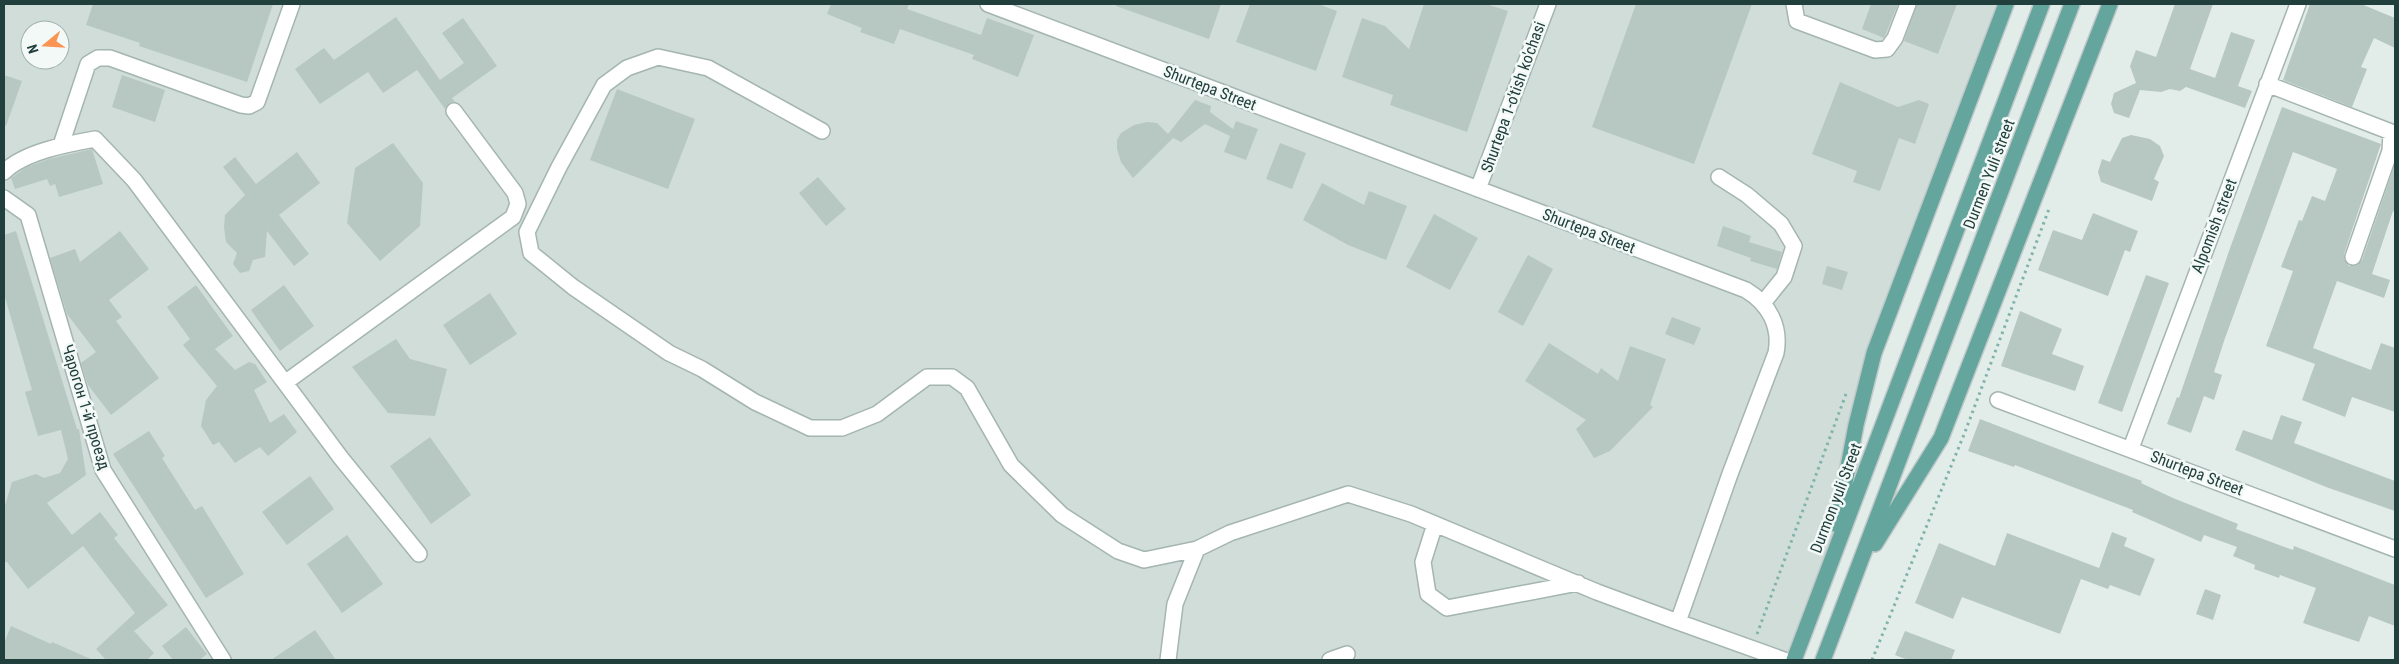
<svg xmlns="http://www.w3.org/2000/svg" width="2399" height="664" viewBox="0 0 2399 664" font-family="'Roboto Condensed',sans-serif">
<rect width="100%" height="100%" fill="#e2edea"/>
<!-- built -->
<path fill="#d0ddd9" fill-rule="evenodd" d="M4,4h2002l-132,349 -45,213 -35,94h-1790zM30,30h30v30h-30z"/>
<!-- building -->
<path fill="#b7c8c3" d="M93,4h180l-26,78 -108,-36 1,-3 -54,-18z
M831,4h78l-2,5 74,26 6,-17 47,17 -16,42 -46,-18 2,-4 -74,-26 -6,15 -34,-12 2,-4 -35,-14z
M1117,4h104l-12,35 -93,-33z
M1250,4h68l19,7 -21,60 -80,-29z
M1424,4h62l22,7 -41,121 -77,-27 3,-10 -51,-18 20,-59 23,8 24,23z
M1636,4h116l-58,160 -102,-37z
M1871,4h27l-14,34 -22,-9z
M1917,4h40l-19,50 -34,-13z
M2175,4h38l-23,65 25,9 16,-46 24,8 -17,46 14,5 -7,17 -59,-21 -6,4 -10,-2 -9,3 -21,-2 -11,28 -15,-5 -3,-9 3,-11 22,-10 -6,-17 6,-16 20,7z
M2310,4h51l34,14v30l-21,-10 -13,29 6,2 -15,38 -69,-27z
M396,17l44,63 24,-17 -22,-30 21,-15 34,48 -45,32 3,4 -6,1 -4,6 -28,-39 -34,23 -15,-21 -48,32 -25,-35 29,-21 10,12z
M4,75l18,6 -16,45 -2,-1z
M122,75l43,15 -10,32 -43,-15z
M1840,82l58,25 21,-7 10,4 -14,40 -16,-6 -19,53 -27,-9 4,-11 -45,-17z
M617,89l78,30 -27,70 -78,-29z
M1195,100l16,6 -1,6 23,17 3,-8 22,8 -12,31 -22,-8 6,-16 -25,-12 -24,18 -8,-4 -40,40 -12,-16 -4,-13v-9l4,-7 13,-8 13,-3 10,1 11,11z
M2282,107l99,37 -37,110v5l5,7h6l7,-6 33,-96v48l-2,-1 -21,63 18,6 -6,18 -47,-17 -24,67 58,22 10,-27 14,5v64l-43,-15 -7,20 -43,-17 13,-36 -49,-18 27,-75 -12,-4 18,-47 3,1 10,-25 13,5 12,-32 -44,-17 -69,189 -10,31 8,3 -8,25 -10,-4 -13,37 -24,-9 10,-27 2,1 51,-150z
M2131,135l19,4 10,7 4,10 -10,23 5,3 -7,19 -51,-19 -3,-10 4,-13 8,3 12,-24z
M393,143l30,40 -3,43 -40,35 -33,-38 8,-55z
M1280,143l26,10 -14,36 -26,-10z
M92,149l11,35 -44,13 -4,-13 -5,2 -3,-7 -32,10 -4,-11 16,-11 22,-8z
M297,152l23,31 -41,32 30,39 -15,12 -27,-35 -2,26 -12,3 -4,11 -9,2 -7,-9 4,-11 -11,-11 -2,-15 1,-12 20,-20 -22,-28 12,-10 21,27z
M818,177l28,32 -20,17 -27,-33z
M1322,183l42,22 5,-14 38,15 -21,54 -38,-15 -45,-25z
M2093,213l45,18 -8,21 -5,-2 -17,46 -70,-26 15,-40 29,10z
M1434,214l44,24 -28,52 -44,-23z
M1723,226l28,10 -2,6 33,10 -5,17 -27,-8 1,-3 -34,-12z
M16,231l61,198h2l7,46 -39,28 25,32 28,-23 18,23 -4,3 54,67 -34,26 20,22 -7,7h-41l-10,-11 39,-36 -52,-67 -55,43 -21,-27h-3v-53l8,-27 24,-8 8,4 16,-5 8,-14 -7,-29 -23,6 -13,-44 7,-2 -28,-96v-59z
M120,231l29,38 -40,31 13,17 -6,4 43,57 -48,37 -23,-30 -7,-22 15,-11 -29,-38 -17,-56 25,-9 5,13z
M1528,255l25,14 -30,57 -25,-14z
M1827,266l21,6 -6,18 -20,-6z
M2146,275l23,8 -47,129 -24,-9z
M196,285l37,51 -18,13 20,21 14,-8 6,2 12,18 -13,8 16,33 14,-9 13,18 -29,24 -8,-9 -25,16 -16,-21 -6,3 -12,-19 5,-26 11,-14 -34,-41 7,-6 -23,-32z
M284,285l30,41 -34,25 -29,-41z
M490,293l27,41 -47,31 -27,-40z
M2020,311l42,18 -10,25 32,12 -9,25 -74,-25z
M1672,317l29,11 -7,17 -29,-11z
M396,339l14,20 37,10 -12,47 -47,-3 -36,-46z
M1549,343l49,31 3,-6 17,13 12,-35 36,13 -16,46 3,2 -43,44 -16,7 -18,-29 10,-9 -61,-39z
M2281,415l21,7 -8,21 101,38v30l-69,-24 -91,-37 8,-20 29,10z
M1980,419l162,62 -1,2 32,15 65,26 -2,5 57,21 1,-4 101,39v41l-26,-10 -10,26 -56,-19 13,-35 -36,-13 -1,3 -25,-9 1,-4 -22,-9 4,-9 -33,-12 -3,7 -69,-30 1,-2 -118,-45 -1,2 -46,-16z
M149,431l16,25 -3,2 33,52 7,-4 42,68 -38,24 -93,-144z
M430,437l41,58 -40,29 -41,-58z
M310,476l24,33 -47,36 -25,-33z
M2112,532l15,6 -3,8 31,13 -15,37 -30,-11 -2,4 -27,-10 -21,55 -98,-37 -9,22 -38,-16 24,-60 56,23 12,-33 92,35z
M347,535l36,49 -41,29 -35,-49z
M2205,589l16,6 -8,25 -17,-6z
M11,626l40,18 1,-2 41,18h-89v-17z
M186,627l21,27 -8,6h-26l-11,-14z
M315,630l21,30h-65z
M1905,631l50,19 -4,10h-43l-13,-5z"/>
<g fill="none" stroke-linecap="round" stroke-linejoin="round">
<defs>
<path id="minor" d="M988,4l758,286c23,14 35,36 30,63l-46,121 -52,148 106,38
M1794,4l3,17 78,29 12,-1 8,-11 13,-34
M2267,84l124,48 -1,19 -37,106
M822,131l-114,-63 -50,-11 -31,11 -23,17 -45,82 -32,65 4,21 42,34 96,66 33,16 53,33 55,26h32l35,-14 50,-37h25l15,11 44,77 51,50 56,36 26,9 53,-11
M61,145l27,-81 10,-6h12l131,47 8,1 8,-4 35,-98
M4,172c20,-20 63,-28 91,-33l39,41 207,278 78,96
M1719,177l28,18 34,29 13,22 -10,31 -21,26
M1478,189l70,-185
M4,198l24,17 75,255 120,190
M286,382l227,-165 5,-13 -3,-11 -61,-82
M1998,400l397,149
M2131,448l167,-444
M1435,524l-12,38 5,32 19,14 131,-25
M1168,660l7,-56 22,-55 33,-16 118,-39 63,20 186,78 81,30
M1330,660l17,-6"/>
<path id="major" d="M1837,525l19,-100 18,-72 132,-349
M1875,544l66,-106 169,-434
M1794,660l248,-656
M1823,660l249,-656"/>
</defs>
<!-- minor casing -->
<use href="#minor" stroke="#a4b5b2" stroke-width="18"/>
<!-- major casing -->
<use href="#major" stroke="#c1c9c8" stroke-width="18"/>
<!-- path -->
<path stroke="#80b3aa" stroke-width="3" stroke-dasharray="2.5 4" stroke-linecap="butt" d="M1757,634l89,-240
M1872,660l93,-228 84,-223"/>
<!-- minor -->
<use href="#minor" stroke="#fff" stroke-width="15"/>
<!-- major -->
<use href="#major" stroke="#64a59e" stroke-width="15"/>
</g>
<g text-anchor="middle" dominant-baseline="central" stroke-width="5" stroke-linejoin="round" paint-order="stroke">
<!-- street labels -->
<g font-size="16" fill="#213f3c" stroke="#f3f9f7">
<text transform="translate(1210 88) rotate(21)">Shurtepa Street</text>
<text transform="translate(1513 97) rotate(-70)">Shurtepa 1-o'tish ko'chasi</text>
<text transform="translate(1989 174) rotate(-69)">Durmen Yuli street</text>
<text transform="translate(2214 226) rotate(-69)">Alpomish street</text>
<text transform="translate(1589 231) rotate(21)">Shurtepa Street</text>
<text transform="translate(86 407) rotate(73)">Чарогон 1-й проезд</text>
<text transform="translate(2197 473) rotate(21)">Shurtepa Street</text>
<text transform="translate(1836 498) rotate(-69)">Durmon yuli Street</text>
</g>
</g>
<!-- border -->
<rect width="2399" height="664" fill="none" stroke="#213f3c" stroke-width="10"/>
<!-- north arrow -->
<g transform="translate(45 45) rotate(252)"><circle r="24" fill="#f3f9f7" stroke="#9fafac"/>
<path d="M0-4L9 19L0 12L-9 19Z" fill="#fb9452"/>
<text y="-8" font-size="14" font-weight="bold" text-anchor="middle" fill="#213f3c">N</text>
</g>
</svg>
